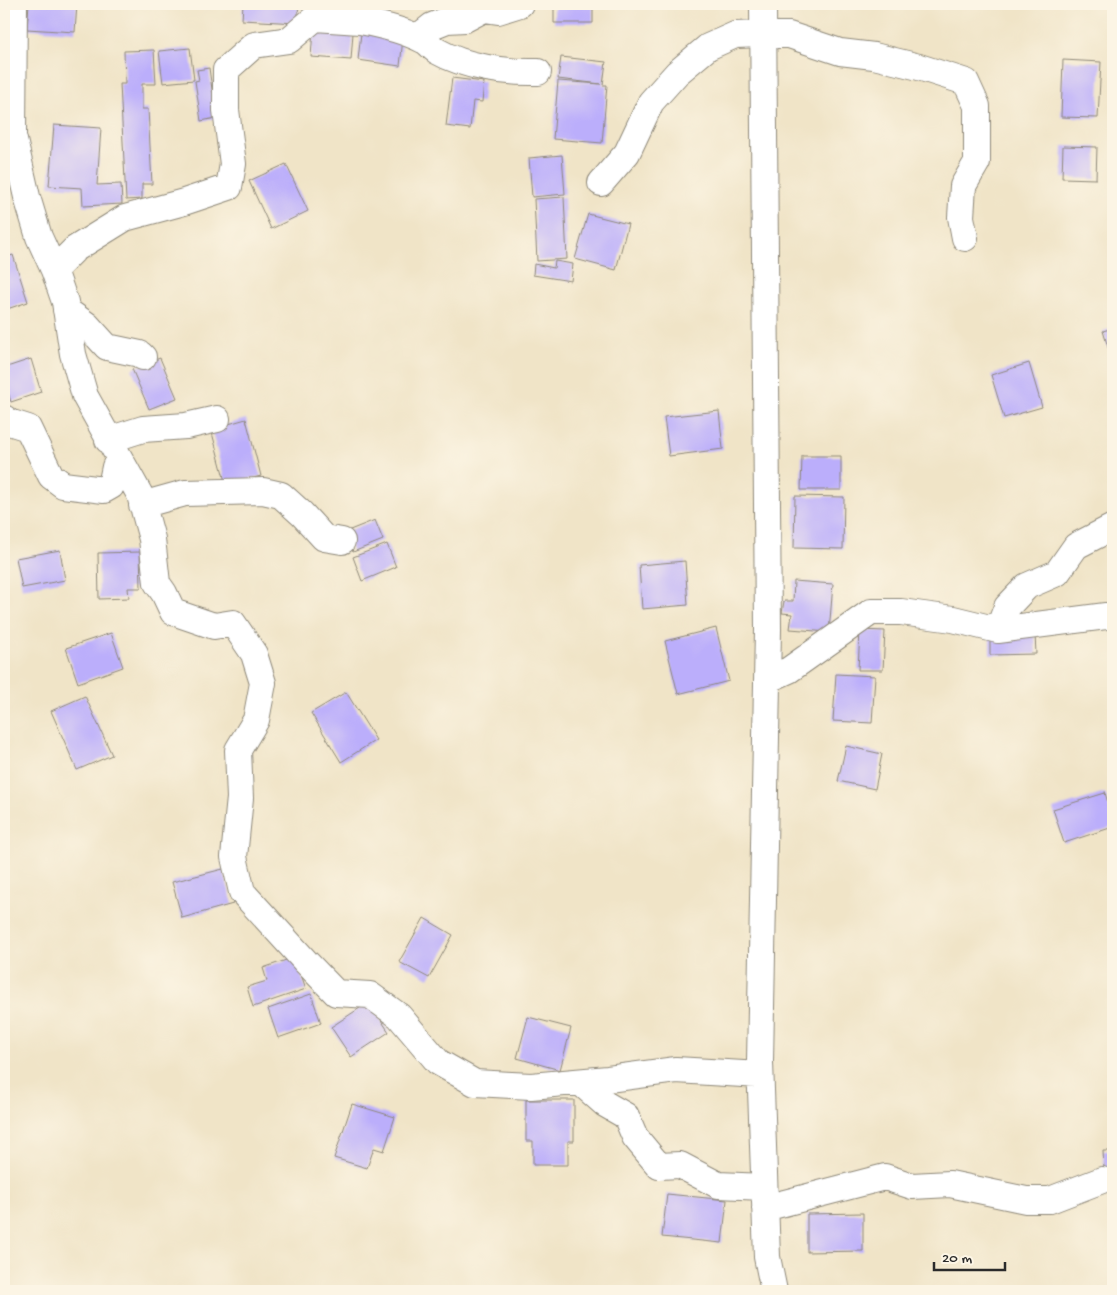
<svg xmlns="http://www.w3.org/2000/svg" width="1117" height="1295" viewBox="0 0 1117 1295" font-family="'Gochi Hand',sans-serif">
<rect width="100%" height="100%" fill="#fcf5e5"/>
<filter id="ink" filterUnits="userSpaceOnUse"><feTurbulence type="fractalNoise" baseFrequency=".02" numOctaves="2"/><feDisplacementMap in="SourceGraphic" scale="10" xChannelSelector="R" yChannelSelector="G"/><feConvolveMatrix kernelMatrix="1 2 1 2 8 2 1 2 1" color-interpolation-filters="sRGB"/></filter>
<filter id="wash" filterUnits="userSpaceOnUse"><feTurbulence type="fractalNoise" baseFrequency=".0096" numOctaves="4" result="noise"/><feDisplacementMap in="SourceGraphic" scale="20" xChannelSelector="R" yChannelSelector="G"/><feGaussianBlur stdDeviation="1.12" result="paint"/><feColorMatrix in="noise" values="0 0 0 0 0 0 0 0 0 0 0 0 0 0 0 0 0 1.4 0 .05"/><feComposite in="paint" operator="in"/></filter>
<g filter="url(#wash)">
<rect width="100%" height="100%" fill="#f0e4c7"/>
<g id="blocks">
<!-- building -->
<path fill="#bbaefb" d="M29,4h48l-2,28 -48,-3z
M243,4h56l-2,19 -55,-3z
M554,4h39v19h-39z
M313,30l40,3 -2,27 -40,-3z
M361,33l42,5 -3,28 -42,-6z
M190,48l4,32 -31,3 -4,-32z
M154,50l2,34h-14v25h6l4,75h-10v15l-16,1 -6,-116h5l-1,-33z
M561,57l45,5 -3,23h4l-5,58 -49,-4 5,-58 43,3 -43,-5z
M1063,60l38,2 -3,56 -37,-1z
M209,68l7,50 -15,3 -6,-40 4,-1 -2,-10z
M452,78l32,4 -2,20 -9,-1 -3,28 -24,-3z
M54,125l47,3 -4,57 24,-1 1,20 -39,2 -1,-18 -33,-2z
M1063,146l34,1 -1,32 -34,-1z
M562,155l3,39 -33,3 -3,-39z
M286,164l22,47 -37,18 -22,-48z
M564,197l3,62 -30,2 -3,-62z
M588,214l40,10 -12,46 -41,-11z
M13,255l15,47 -24,8v-52z
M555,261l18,3 -2,17 -38,-6 1,-11 20,4z
M1113,328v35l-10,-32z
M160,358l17,40 -28,11 -17,-40z
M31,359l10,33 -30,10 -7,-22v-12z
M1029,363l13,44 -38,11 -13,-43z
M719,411l4,38 -54,7 -5,-39z
M246,419l15,57 -35,9 -15,-56z
M802,456h39v34h-40z
M795,496l49,1 -1,52 -49,-1z
M375,520l8,20 -30,12 -8,-20z
M387,544l9,23 -34,14 -9,-24z
M60,550l5,30 -43,8 -6,-30z
M140,552l1,36h-13l1,10 -30,1 -1,-46z
M685,561l3,44 -46,4 -3,-44z
M794,581l39,3 -4,48 -39,-3 2,-15 -10,-1 2,-12h9z
M716,628l13,53 -51,13 -13,-53z
M860,630l25,1 -2,39h-25z
M111,633l12,34 -45,16 -12,-35z
M1035,634l1,20 -46,1v-19z
M836,674l39,2 -3,47 -39,-2z
M346,692l30,48 -35,22 -30,-49z
M85,696l27,59 -35,15 -26,-59z
M846,746l36,8 -7,35 -37,-8z
M1105,793l8,26v8l-49,16 -11,-34z
M223,869l10,35 -51,14 -10,-36z
M424,918l29,17 -24,43 -30,-16z
M295,957l11,32 -53,18 -6,-20 20,-6 -4,-13z
M311,994l10,29 -43,15 -10,-29z
M369,1002l20,30 -38,25 -20,-30z
M528,1017l43,11 -11,42 -43,-12z
M526,1100h48v41h-6v24h-35v-24h-7z
M352,1104l43,13 -11,34 -10,-3 -7,20 -33,-10z
M1103,1151h10v37h-8z
M667,1194l60,6 -5,43 -60,-6z
M863,1213v38l-56,1v-38z"/>
</g>
</g>
<g filter="url(#ink)">
<use href="#blocks" fill-opacity="0" stroke="#8e8879" stroke-width="1"/>
<g fill="none" stroke-linecap="round" stroke-linejoin="round">
<defs>
<path id="street" d="M14,4l-1,132 14,61 12,40 15,33 11,32 8,52 12,42 55,99 12,44 5,44 7,10 9,19 41,14 19,-3 21,31 9,29 -7,37 -18,30 2,48 -6,59 8,35 64,70 30,31 34,2 29,21 39,46 37,21 56,3 77,-7 68,-9 84,5
M763,4l5,625 -8,433 7,195 7,34
M362,5l-2,16c22,4 43,9 63,19 5,2 9,8 14,11 28,16 70,22 101,21
M418,37l14,-11 15,-6 18,-1 19,-10 14,2 22,-7
M601,183l26,-30 24,-51 26,-29 31,-26 27,-12 27,-1 27,1 51,17 34,4 45,11 47,15 11,24v56l-14,24 -2,31 4,21
M54,270l21,-21 50,-31 59,-16 45,-15 4,-23 -7,-54v-40l28,-25 35,-5 26,-22 45,3
M66,310l21,15 20,22 33,7 3,3
M4,418l5,4 19,6 23,48 12,9 41,5 7,-4 4,-19 4,-9
M108,440l35,-11 43,-3 31,-7
M142,505l43,-12 78,-2 18,4 21,19 22,24 18,3
M998,630l9,-23 20,-21 30,-13 19,-27 37,-19
M767,680l22,-10 82,-58h30l52,7 45,11 108,-14
M580,1082l25,22 21,12 9,21 24,29 21,-1 38,20 46,2
M765,1208l120,-31 27,9 38,-2 76,16h24l52,-20"/>
</defs>
<!-- street casing -->
<use href="#street" stroke="#8e8879" stroke-width="28"/>
<!-- path -->
<path stroke="#8e8879" stroke-width="3" stroke-dasharray="1 4" stroke-linecap="butt" d="M1105,793l8,-3"/>
<!-- street -->
<use href="#street" stroke="#fff" stroke-width="26"/>
</g>
</g>
<!-- margin -->
<rect width="1117" height="1295" fill="none" stroke="#fcf5e5" stroke-width="20"/>
<!-- scale -->
<path d="M934 1262v8h71v-8" fill="none" stroke="#2b2b2b" stroke-width="2.5"/>
<text x="942" y="1262" font-size="15" fill="#2b2b2b" stroke="#fcf5e5" stroke-width="4" paint-order="stroke">20 m</text>
</svg>
